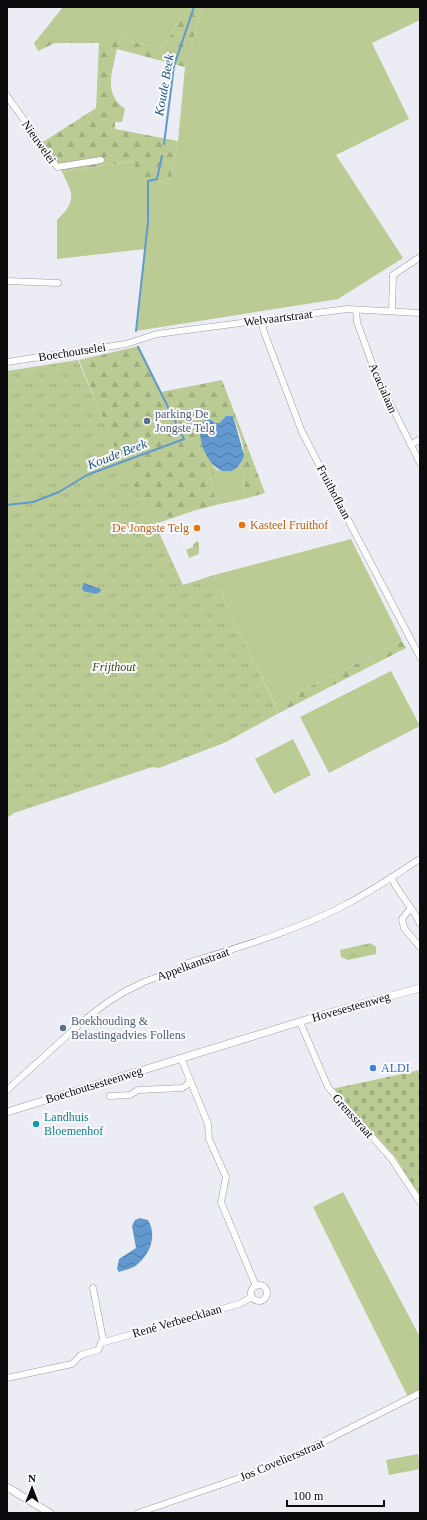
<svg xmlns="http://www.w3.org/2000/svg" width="427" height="1520" viewBox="0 0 427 1520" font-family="Georgia,serif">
<defs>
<pattern id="forest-firs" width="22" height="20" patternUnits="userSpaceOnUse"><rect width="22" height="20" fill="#bacc94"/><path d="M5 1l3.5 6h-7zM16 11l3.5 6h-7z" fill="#9fae7e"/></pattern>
<pattern id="cemetery-stones" width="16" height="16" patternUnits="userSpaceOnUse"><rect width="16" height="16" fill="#bacc94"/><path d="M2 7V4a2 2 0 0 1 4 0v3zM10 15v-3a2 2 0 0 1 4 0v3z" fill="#9fae7e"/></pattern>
<pattern id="park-tufts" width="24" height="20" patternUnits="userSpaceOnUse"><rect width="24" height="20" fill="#bacc94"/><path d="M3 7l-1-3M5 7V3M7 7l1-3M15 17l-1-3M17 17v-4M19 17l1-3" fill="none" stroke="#9fae7e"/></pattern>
<pattern id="water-waves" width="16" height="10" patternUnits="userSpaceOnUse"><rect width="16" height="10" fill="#6299cf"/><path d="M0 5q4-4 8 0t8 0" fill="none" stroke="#4f7ba6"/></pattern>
</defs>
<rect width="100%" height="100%" fill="#ececf4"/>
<!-- green -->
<path fill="#bacc94" d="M63,7h122l-21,41 -54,-11h-71z
M203,7h217v13l-48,23 37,76 -73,36 67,103 -65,41 -202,32 9,-82 -88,10v-39c19,-19 17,-24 5,-48l73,-11 3,20h20l12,3 8,-43 7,-74z
M239,466l4,5 1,28 -24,5 -4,-4 -6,-22 7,-8 11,2z
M351,539l51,102 -127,63 -44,-88 -17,-41z
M391,671l29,55 -91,47 -29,-56z
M293,739l18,36 -37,19 -19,-35z
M343,1192l77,145v53l-12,7 -95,-190z
M418,1454l2,15 -31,6 -3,-15z"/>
<!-- forest -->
<path fill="url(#forest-firs)" d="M185,7h18l-18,60 -68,-18c-5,24 -14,44 8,60l-3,13h-7v7l63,12 -8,43 -12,-3h-20l-4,-20 -72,11 -22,-28 56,-36 3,-65h-44l-17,8 -4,-8 5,-6h71l54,11z
M139,346l22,46 61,-12 43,113 -21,6 -1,-28 -4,-5c11,-14 -1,-35 -6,-50l-9,2 -5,5h-3l-3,-2v45l4,4 -7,8 6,22 4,4 -27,7 -38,13 -35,-62 -41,-102z
M402,641l4,7 -127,65 -4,-9z"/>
<!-- cemetery -->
<path fill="url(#cemetery-stones)" d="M420,1070v127l-24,-39 -64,-69z"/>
<!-- park -->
<path fill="url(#park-tufts)" d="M78,360l43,102 34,62 28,61 31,-10 17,41 48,97 -53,29 -67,26 -7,-1 -138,46 -7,5v-447z
M197,541l2,2v11l-10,4 -3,-8 7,-3v-2z
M370,943l6,4v7l-28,6 -7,-3 -1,-7z"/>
<!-- water -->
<path fill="url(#water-waves)" d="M226,416h7l11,39c-2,7 -5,13 -13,16 -23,7 -43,-49 -22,-52l7,4h3z
M84,583l17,6 -1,3 -4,2 -13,-3 -1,-4z
M140,1218l8,2c10,17 1,37 -14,47 -4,2 -10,3 -15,5l-2,-3 2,-10 17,-11 -4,-22 3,-6z"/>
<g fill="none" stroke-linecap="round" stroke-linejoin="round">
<!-- stream -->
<path stroke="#6299cf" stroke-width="2" d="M164,144l10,-78 20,-59
M136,331l12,-109v-41l9,-2 5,-23
M7,505l26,-3 26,-10 28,-17 97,-36 -46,-92"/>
<defs>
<path id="minor" d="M7,96l50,71 44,-7
M7,281l51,2
M356,310l1,12 20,55 43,86
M392,311l1,-36 27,-18
M261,320l3,12 38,100 118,225
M7,362l119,-18 31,-10 190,-25 73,4
M411,445l9,-6
M391,877c8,18 23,31 29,47
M410,909l-8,10 2,9 16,19
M300,1022l28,65 63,71 29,44
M181,1058l27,66 1,15 17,38 -5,25 35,84
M7,1090l75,-68 23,-18 19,-12 20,-10 38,-14 6,-5c52,-16 107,-32 157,-58 25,-13 50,-30 75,-46
M110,1096l20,-1 8,-5 44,-2 5,-3 3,-5
M251 1293a8 8 0 1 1 16 0a8 8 0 1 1-16 0Z
M101,1343l138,-39 13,-7
M7,1378l65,-14 9,-9 17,-5 5,-11 -10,-51
M138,1513l96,-33 57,-22 129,-65"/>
<path id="tertiary" d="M7,1112l318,-98 95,-26
M7,1487l43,26"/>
</defs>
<!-- minor casing -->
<use href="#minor" stroke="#9c9ca3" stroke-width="7"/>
<!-- tertiary casing -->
<use href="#tertiary" stroke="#9c9ca3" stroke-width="8"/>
<!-- minor -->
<use href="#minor" stroke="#fff" stroke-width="6"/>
<!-- tertiary -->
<use href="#tertiary" stroke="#fff" stroke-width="7"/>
</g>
<!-- markers -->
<g fill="#5c6f8a" stroke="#fafaff" stroke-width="1.5">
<circle cx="147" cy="421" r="4"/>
<circle cx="63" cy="1028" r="4"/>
</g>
<g fill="#e8710a" stroke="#fafaff" stroke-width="1.5">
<circle cx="242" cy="525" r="4"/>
<circle cx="197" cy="528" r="4"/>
</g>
<circle fill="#3f7fe0" stroke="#fafaff" stroke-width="1.5" cx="373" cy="1068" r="4"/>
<circle fill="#0f9aa8" stroke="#fafaff" stroke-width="1.5" cx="36" cy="1124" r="4"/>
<g text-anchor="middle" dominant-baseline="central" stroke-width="4" stroke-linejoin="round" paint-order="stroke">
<!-- street labels -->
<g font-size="12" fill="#0c0c0e" stroke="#fafaff">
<text transform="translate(39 142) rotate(55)">Nieuwelei</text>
<text transform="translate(278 318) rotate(-7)">Welvaartstraat</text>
<text transform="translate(72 352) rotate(-9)">Boechoutselei</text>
<text transform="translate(383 388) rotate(66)">Acacialaan</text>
<text transform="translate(334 492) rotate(62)">Fruithoflaan</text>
<text transform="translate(193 964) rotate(-20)">Appelkantstraat</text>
<text transform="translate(351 1007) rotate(-16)">Hovesesteenweg</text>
<text transform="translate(94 1085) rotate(-17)">Boechoutsesteenweg</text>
<text transform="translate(353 1116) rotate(48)">Grensstraat</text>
<text transform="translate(177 1321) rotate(-16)">René Verbeecklaan</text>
<text transform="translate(282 1460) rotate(-23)">Jos Coveliersstraat</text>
</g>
<!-- service labels -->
<g font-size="12" fill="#4e5e75" stroke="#fafaff" text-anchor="start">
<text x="155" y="414">parking De<tspan x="155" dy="14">Jongste Telg</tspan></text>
<text x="71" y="1021">Boekhouding &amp;<tspan x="71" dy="14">Belastingadvies Follens</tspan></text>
</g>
<!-- food labels -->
<g font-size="12" fill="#c56008" stroke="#fafaff" text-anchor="start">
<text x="250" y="525">Kasteel Fruithof</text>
<text x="189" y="528" text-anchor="end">De Jongste Telg</text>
</g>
<!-- park labels -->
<g font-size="12" font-style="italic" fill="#3d4b16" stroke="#fafaff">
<text x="114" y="667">Frijthout</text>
</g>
<!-- shop labels -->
<g font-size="12" fill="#366cbe" stroke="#fafaff" text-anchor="start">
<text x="381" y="1068">ALDI</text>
</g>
<!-- culture labels -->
<g font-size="12" fill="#0d838f" stroke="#fafaff" text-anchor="start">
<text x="44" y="1117">Landhuis<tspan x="44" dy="14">Bloemenhof</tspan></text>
</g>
<!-- water labels -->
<g font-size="13" font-style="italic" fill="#1f598d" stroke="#fafaff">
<text transform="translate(164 85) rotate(-80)">Koude Beek</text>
<text transform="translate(117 454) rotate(-21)">Koude Beek</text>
</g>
</g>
<!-- border -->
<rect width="427" height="1520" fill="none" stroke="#0c0c0e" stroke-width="16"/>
<!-- north arrow -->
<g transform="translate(32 1488)" stroke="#fafaff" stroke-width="3" paint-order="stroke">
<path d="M0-3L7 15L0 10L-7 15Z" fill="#0c0c0e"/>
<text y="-6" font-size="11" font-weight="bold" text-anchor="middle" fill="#0c0c0e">N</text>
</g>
<!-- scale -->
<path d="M287 1500v6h97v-6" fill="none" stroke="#0c0c0e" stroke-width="2"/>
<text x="293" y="1500" font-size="12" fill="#0c0c0e" stroke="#fafaff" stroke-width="3" paint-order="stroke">100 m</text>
</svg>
